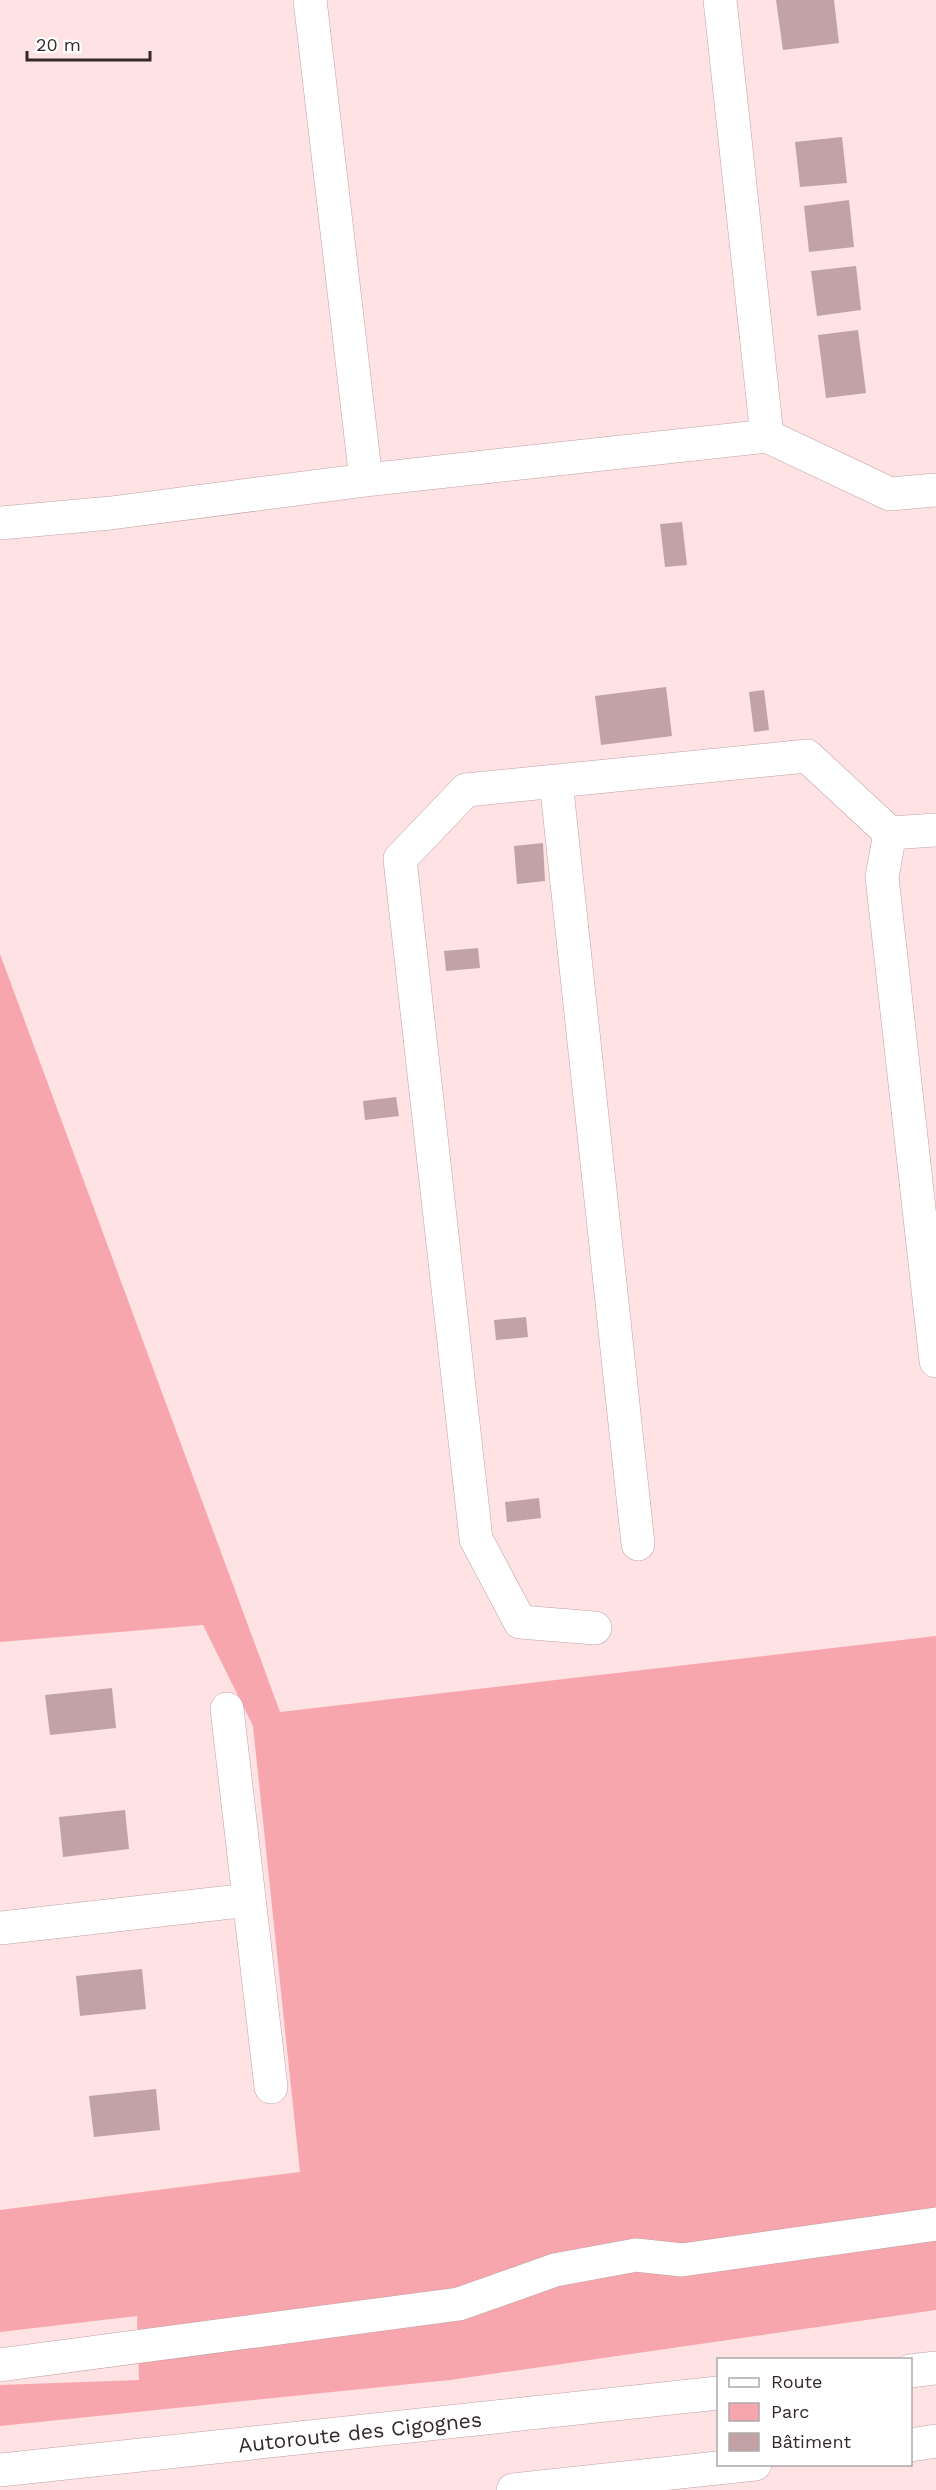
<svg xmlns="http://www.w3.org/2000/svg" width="936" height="2490" viewBox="0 0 936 2490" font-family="'Work Sans',sans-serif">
<rect width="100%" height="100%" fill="#fee2e4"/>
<!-- green -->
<path fill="#f8a6ad" d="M0,954l280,758 656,-76v674l-486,70 -450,46v-41l139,-5 -2,-64 -137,16v-122l300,-38 -47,-446 -50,-101 -203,17z"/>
<!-- building -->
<path fill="#c2a2a4" d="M776,0h58l5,43 -56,7z
M842,137l5,46 -47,4 -5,-45z
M849,200l5,47 -45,5 -5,-46z
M856,266l5,44 -44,6 -6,-45z
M858,330l8,63 -40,5 -8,-63z
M682,522l5,43 -22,2 -5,-43z
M666,687l6,49 -71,9 -6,-49z
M764,690l5,40 -15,2 -5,-40z
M543,843l2,38 -28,3 -3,-38z
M478,948l2,20 -34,3 -2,-20z
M396,1097l3,19 -34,4 -2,-19z
M526,1317l2,20 -32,3 -2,-20z
M539,1498l2,20 -34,4 -2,-20z
M112,1688l4,40 -66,7 -5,-40z
M125,1810l4,39 -66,8 -4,-40z
M142,1969l4,40 -66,7 -4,-40z
M156,2089l4,41 -66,7 -5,-41z"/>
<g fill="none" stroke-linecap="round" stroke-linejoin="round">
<defs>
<path id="minor" d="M310,0l56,480
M720,0l47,436
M0,523l111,-10 255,-33 401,-44 123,58 46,-4
M556,781l82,763
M890,833l-8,44 54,484
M595,1628l-75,-6 -44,-83 -76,-680 66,-69 341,-34 83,77 46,-3
M227,1709l44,378
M0,1928l249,-28
M0,2365l459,-61 96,-34 81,-15 46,5 254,-36"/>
<g id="highway">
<path d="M910,2371l26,-3"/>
<path d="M910,2445l26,-4"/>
<path id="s1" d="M0,2470l718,-77"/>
<path d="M513,2490l242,-26"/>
</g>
</defs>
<!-- minor casing -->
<use href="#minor" stroke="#c1a1a3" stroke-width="34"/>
<!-- highway casing -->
<use href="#highway" stroke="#c1a1a3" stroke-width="34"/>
<!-- minor -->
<use href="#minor" stroke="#fff" stroke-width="33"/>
<!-- highway -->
<use href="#highway" stroke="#fff" stroke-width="33"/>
</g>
<g text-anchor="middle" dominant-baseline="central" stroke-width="4.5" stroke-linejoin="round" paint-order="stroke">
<!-- street labels -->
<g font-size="21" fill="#352829" stroke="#fff">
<text stroke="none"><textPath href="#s1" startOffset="362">Autoroute des Cigognes</textPath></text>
</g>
</g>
<!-- legend -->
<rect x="717" y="2358" width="195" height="108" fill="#ffffff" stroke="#aea9a9" stroke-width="1.5"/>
<rect x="729" y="2378" width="30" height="9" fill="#ffffff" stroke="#aea9a9" stroke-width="1.5"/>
<text x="771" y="2388" font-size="18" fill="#352829">Route</text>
<rect x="729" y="2403" width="30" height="18" fill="#f8a6ad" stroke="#aea9a9" stroke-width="1.5"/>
<text x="771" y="2418" font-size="18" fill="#352829">Parc</text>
<rect x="729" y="2433" width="30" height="18" fill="#c2a2a4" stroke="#aea9a9" stroke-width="1.5"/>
<text x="771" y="2448" font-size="18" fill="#352829">Bâtiment</text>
<!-- scale -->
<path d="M27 51v9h123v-9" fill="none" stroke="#352829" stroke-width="3"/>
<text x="36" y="51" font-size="18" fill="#352829" stroke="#ffffff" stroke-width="4.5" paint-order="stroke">20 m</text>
</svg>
